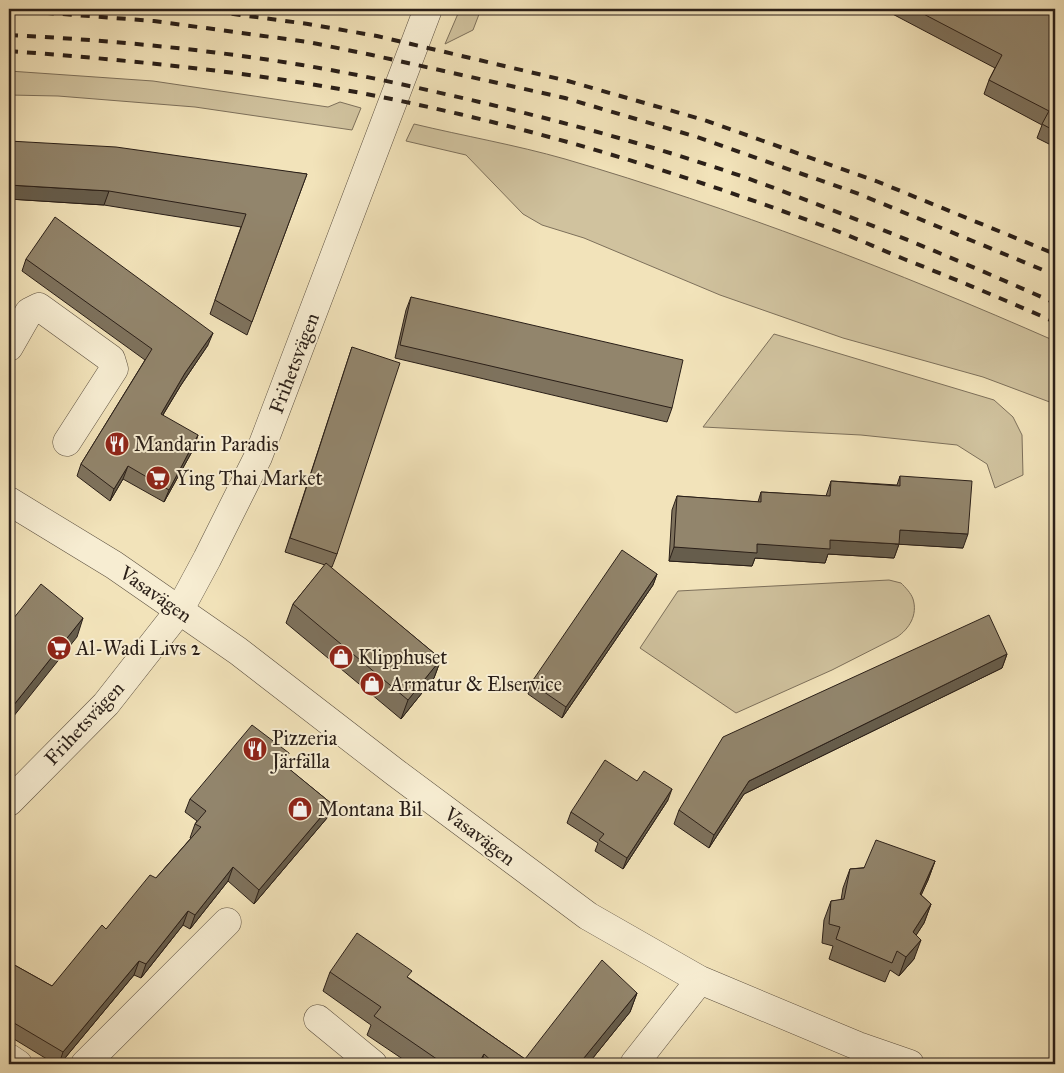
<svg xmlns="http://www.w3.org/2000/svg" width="1064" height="1073" viewBox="0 0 1064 1073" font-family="'IM FELL Great Primer',serif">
<rect width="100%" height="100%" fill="#f2e3ba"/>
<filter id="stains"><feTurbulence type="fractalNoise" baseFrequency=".004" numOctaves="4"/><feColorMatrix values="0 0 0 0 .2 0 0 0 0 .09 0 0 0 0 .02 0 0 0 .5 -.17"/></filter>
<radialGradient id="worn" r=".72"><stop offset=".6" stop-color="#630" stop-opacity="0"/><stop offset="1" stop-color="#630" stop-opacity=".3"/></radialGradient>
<!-- green -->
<path fill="#d0c29e" stroke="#7d705b" d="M460,9h21l-8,21 -28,14z
M9,71l144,10 175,26 12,-5 21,6 -9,22 -157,-23 -137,-11 -49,-1z
M414,124c50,12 102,21 151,35 167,49 331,112 490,182v63l-72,-27 -140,-39 -123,-43 -136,-57 -42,-13 -19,-11 -57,-59 -60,-14z
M774,334l220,66 19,17 9,18 1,40 -28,13 -8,-24 -30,-19 -96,-10 -158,-8z
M889,580l12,3c4,4 10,10 12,16 5,16 -4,30 -16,38l-65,33 -96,43 -96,-65 38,-57z"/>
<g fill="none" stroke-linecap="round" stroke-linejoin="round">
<defs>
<path id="minor" d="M9,347l20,-35 10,-5 72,52 3,10 -47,73
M9,501l105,64 124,86 158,122 192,143 112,64 158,66 52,18
M9,802l97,-98 73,-93 28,-52 51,-102 170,-448
M318,1019l55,45
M9,1058l9,6
M85,1064l142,-142
M634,1064l66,-84"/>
</defs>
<!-- minor casing -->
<use href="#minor" stroke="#5c5040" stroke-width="29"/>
<!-- minor -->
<use href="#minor" stroke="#f7edd2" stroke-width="28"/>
<!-- rail -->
<path stroke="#2a1f18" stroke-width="4" stroke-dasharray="9 9" stroke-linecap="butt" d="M196,9l112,15 69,12 191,45 136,39 172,61 179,73
M9,10l145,11 154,21 64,13 193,43 132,39 162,57 196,81
M9,35c98,5 196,14 293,30 61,10 122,24 182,38 87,21 173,44 257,73 106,38 211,81 314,127
M9,51c118,9 236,20 352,42 156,30 309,76 457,131 29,10 57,23 86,35 51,20 101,41 151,63"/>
</g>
<!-- wall -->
<path fill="#7e725d" stroke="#2a1f18" d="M883,9h166l6,3v135l-18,-9 5,-13 -58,-31 5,-14 6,-12z
M9,141l298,33 -60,161 -37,-21 31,-87 -137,-22 -95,-6z
M26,259l182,86 -27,40 -18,30 31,33 -30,54 -41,-23 -13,22 -33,-25 4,-12 64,-104 -123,-89z
M411,297l261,111 -5,14 -272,-64 11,-48z
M352,347l-15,207 -5,13h-2l111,92 -7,19 -33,41 -115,-96 7,-19 32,-39 -40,-13z
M900,476l63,72 -64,-4 -5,14 -66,-4 -3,9 -70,-5 -3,8 -83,-5 3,-51 5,-14 81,6 3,-10 65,4 5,-15 66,4z
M657,574l-4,11 -91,133 -34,-24 3,-11z
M1007,654l-5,14 -258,126 -35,54 -35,-24 5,-14z
M284,765l48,39 -5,14 -73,86 -26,-23 -38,48 -7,-4 -42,53 -7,-3 -74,89h-5l-46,-28v-74l43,24 54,-57 50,-51 35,-40h-1l5,-14 2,-3 -12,-9 5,-13z
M637,781l31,19 -45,69 -28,-18 3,-8 -31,-20 4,-11z
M935,861l-7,19 -7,15 10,9 -7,19 -8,12 -2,24 -15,17 -9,-6 -5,12 -56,-23 4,-13 -11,-3 2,-23 7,-19 10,-1 2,-12 7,-19z
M330,972l79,6 116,81 112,-66 -7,19 -42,52h-178l-43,-29 4,-10 -48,-34z"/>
<!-- shaded-wall -->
<path fill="#665d4c" stroke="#2a1f18" d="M9,185l100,6 -5,14 -95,-6z
M213,333l-5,12 -27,40 -25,41 5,-12 24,-41z
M198,435l-4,13 -30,54 5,-12z
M128,466l-5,13 -13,22 4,-12z
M900,530l68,4 -5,14 -68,-4z
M830,540l69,4 -5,14 -66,-4 -3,9 -70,-5 -3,8 -83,-5 5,-14 83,-3z
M657,574l-4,11 -91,133 4,-11z
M83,618l-6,19 -68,85v-11z
M1007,654l-5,14 -258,126 -35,54 5,-13 35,-54z
M441,659l-7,19 -33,41 7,-19z
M289,753l-6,14 -1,-4z
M672,789l-4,11 -45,69 4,-11z
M332,804l-5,14 -73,86 5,-14z
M935,861l-7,19 -15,33 7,-19z
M233,867l-5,14 -38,48 5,-14z
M931,904l-7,19 -18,28 7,-19z
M188,911l-5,14 -42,53 5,-14z
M921,940l-7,19 -15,17 7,-19z
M139,961l-5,14 -74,89h-1l4,-12z
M637,993l-7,19 -42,52h-9z
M484,1054l-3,10h-3z"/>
<!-- building -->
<path fill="#92856c" stroke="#2a1f18" d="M914,9h135l6,3v119l-13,-7 7,-13 -60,-31 13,-25z
M9,141l107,6 191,27 -55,148 -37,-22 31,-86 -137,-23 -100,-6z
M55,217l158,116 -28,40 -24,41 37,21 -29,55 -41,-24 -14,23 -33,-25 71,-115 -126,-90z
M411,297l272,63 -11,48 -272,-63z
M352,347l48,16 -63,191 -47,-16z
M900,476l72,5 -4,53 -68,-4 -1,14 -69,-4v9l-73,-5v9l-83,-6 3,-51 84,6v-10l69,4 1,-15 69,5z
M622,550l35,24 -91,133 -35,-24z
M326,563l115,96 -33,41 -115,-96z
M41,584l42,34 -74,93v-87z
M989,615l18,39 -258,127 -35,54 -35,-25 44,-73z
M252,725l37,28 -7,10 50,41 -73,86 -26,-23 -38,48 -7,-4 -42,53 -7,-3 -76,91 -54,-32v-58l43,24 50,-61 4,4 44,-54 6,3 45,-51 -6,-3 11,-13 -16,-12z
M605,760l32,21 7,-10 28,18 -45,69 -28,-18 5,-6 -33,-22z
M876,840l59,21 -15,33 11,10 -18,28 8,8 -15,17 -9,-6 -5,12 -56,-24 4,-12 -11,-3 2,-23 13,-2 6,-30 14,-1z
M357,933l55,38 -5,6 118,82 77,-99 35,33 -58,71h-84l-11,-10 -6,10h-34l-70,-48 7,-9 -51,-35z"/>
<!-- icons -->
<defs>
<symbol id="restaurant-disc" viewBox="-11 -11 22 22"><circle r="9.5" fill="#8f2418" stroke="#f7edd2"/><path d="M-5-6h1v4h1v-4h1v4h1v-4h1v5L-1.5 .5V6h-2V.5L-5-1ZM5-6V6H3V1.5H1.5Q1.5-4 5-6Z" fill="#fff"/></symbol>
<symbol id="supermarket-disc" viewBox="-11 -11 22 22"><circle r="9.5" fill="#8f2418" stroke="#f7edd2"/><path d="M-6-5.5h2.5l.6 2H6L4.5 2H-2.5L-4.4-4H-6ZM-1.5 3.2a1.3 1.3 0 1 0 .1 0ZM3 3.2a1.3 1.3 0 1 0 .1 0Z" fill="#fff"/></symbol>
<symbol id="shop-disc" viewBox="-11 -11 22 22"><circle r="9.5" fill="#8f2418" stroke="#f7edd2"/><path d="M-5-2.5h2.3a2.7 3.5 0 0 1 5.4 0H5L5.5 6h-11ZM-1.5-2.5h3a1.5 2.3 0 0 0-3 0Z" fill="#fff"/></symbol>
</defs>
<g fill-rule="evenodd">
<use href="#restaurant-disc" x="103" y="430" width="28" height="28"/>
<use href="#supermarket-disc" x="144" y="464" width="28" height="28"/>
<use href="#supermarket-disc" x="45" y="634" width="28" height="28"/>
<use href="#shop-disc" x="327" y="643" width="28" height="28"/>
<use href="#shop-disc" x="358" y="670" width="28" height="28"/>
<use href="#restaurant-disc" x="241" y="735" width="28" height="28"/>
<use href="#shop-disc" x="286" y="795" width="28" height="28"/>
</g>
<g text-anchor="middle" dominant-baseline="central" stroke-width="4" stroke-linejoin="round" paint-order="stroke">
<!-- street labels -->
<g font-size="20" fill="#2a1f18" stroke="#f7edd2">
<text transform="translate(294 363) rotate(-69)">Frihetsvägen</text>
<text transform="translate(156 594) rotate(35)">Vasavägen</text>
<text transform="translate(84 723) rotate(-47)">Frihetsvägen</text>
<text transform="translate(480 836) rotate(37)">Vasavägen</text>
</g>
<!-- poi labels -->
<g font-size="20" fill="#2a1f18" stroke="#f7edd2" text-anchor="start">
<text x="134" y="444">Mandarin Paradis</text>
<text x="176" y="478">Ying Thai Market</text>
<text x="76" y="648">Al-Wadi Livs 2</text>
<text x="358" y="657">Klipphuset</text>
<text x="390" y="684">Armatur &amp; Elservice</text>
<text x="272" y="738">Pizzeria<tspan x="272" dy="23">Järfälla</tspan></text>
<text x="318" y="809">Montana Bil</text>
</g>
</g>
<!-- margin -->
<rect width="1064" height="1073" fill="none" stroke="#f2e3ba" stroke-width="30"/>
<rect x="10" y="10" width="1044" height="1053" fill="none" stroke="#2a1f18" stroke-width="2.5"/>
<rect x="15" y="15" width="1034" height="1043" fill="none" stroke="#2a1f18"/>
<rect width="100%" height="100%" filter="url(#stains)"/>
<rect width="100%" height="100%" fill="url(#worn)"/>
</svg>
